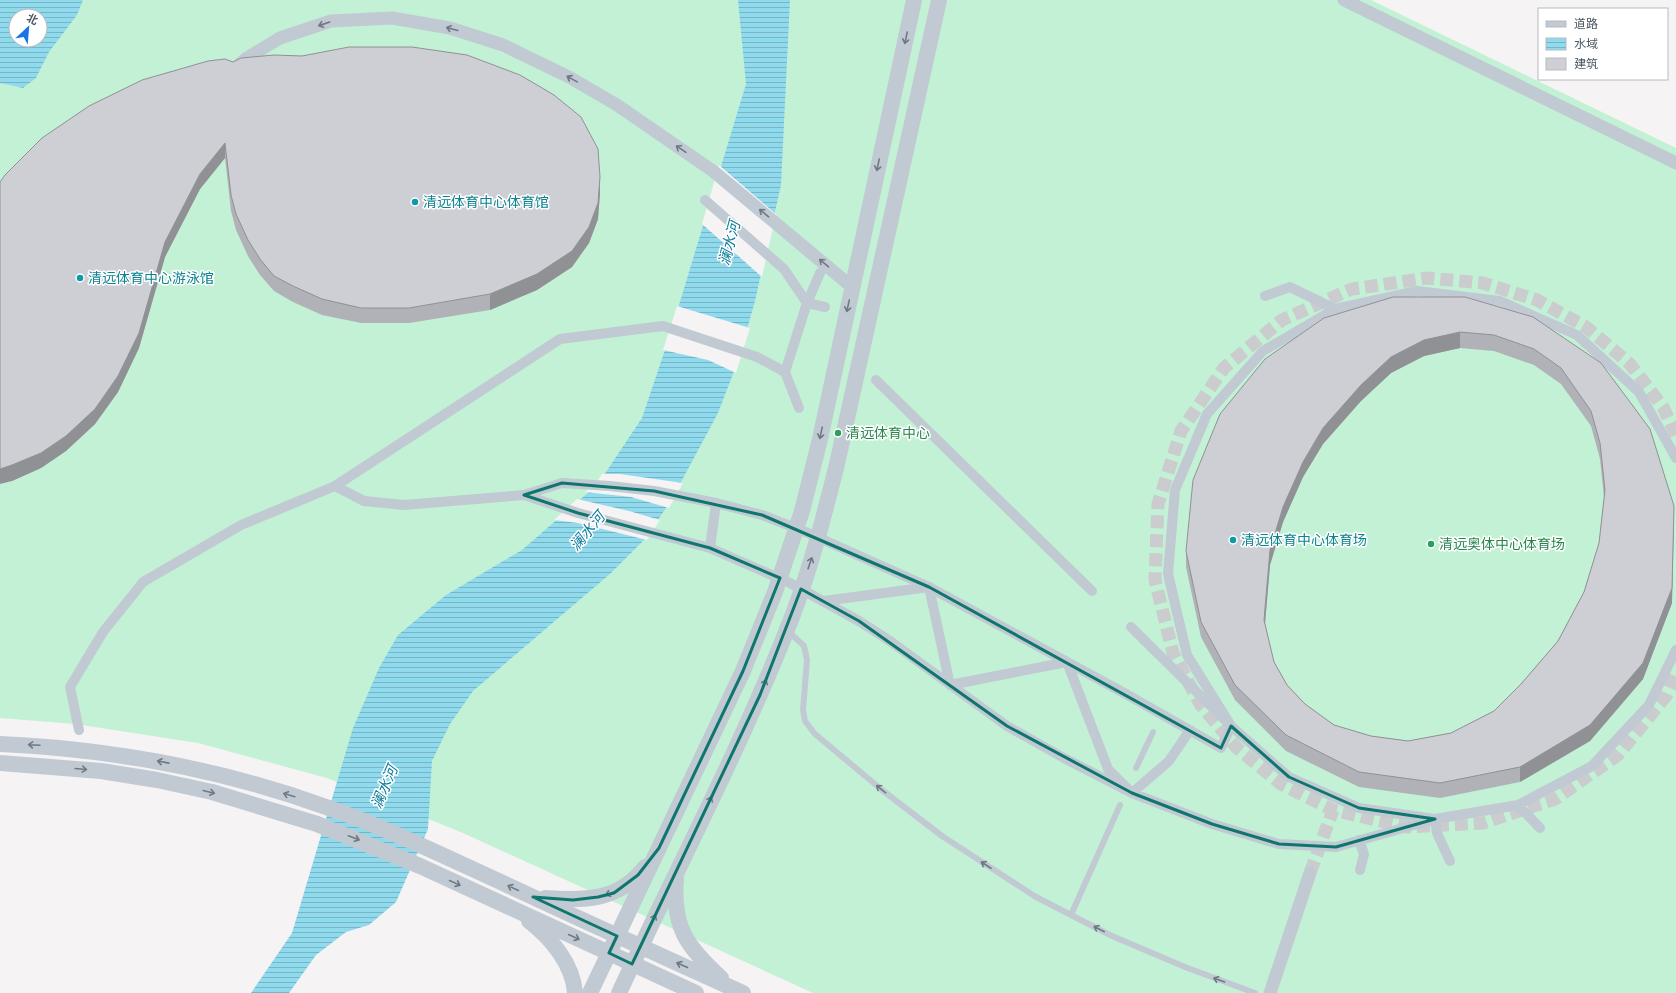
<svg xmlns="http://www.w3.org/2000/svg" width="1676" height="993" viewBox="0 0 1676 993" font-family="Montserrat,'Noto Sans SC',sans-serif">
<defs>
<pattern id="water-rules" width="6" height="5" patternUnits="userSpaceOnUse"><rect width="6" height="5" fill="#90daee"/><path d="M0 2.5h6" fill="none" stroke="#78b4c4"/></pattern>
</defs>
<rect width="100%" height="100%" fill="#f5f3f3"/>
<!-- pitch -->
<path fill="#c3f1d5" d="M32,0h1339l305,148v845h-863l-350,-160 -136,-55 -129,-35 -123,-19 -75,-6v-685l16,7h24v-24z"/>
<!-- water -->
<path fill="url(#water-rules)" fill-rule="evenodd" d="M0,0h83l-6,15 -28,37 -13,26 -13,10 -23,-5zM16,16h24v24h-24z
M738,0h52l-9,185 -26,116 -17,60 -20,52 -45,84 -26,40 -37,37 -137,117 -23,33 -18,37 -4,68 -32,73 -27,23 -23,7 -30,23 -27,38h-38l41,-60 61,-205 26,-60 19,-33 48,-40 76,-45 76,-66 44,-66 27,-80 77,-254z"/>
<!-- pier -->
<path fill="#f5f3f3" d="M719,165l57,49 -14,63 -60,-53z
M677,306l73,22 -14,45 -28,-13 -45,-10z
M602,474h18l63,9 -14,25 -38,-11 -46,-5 11,-9z
M577,499l52,12 31,9 -13,20 -69,-17 -24,-3z"/>
<g fill="none" stroke-linecap="round" stroke-linejoin="round">
<!-- minor-tunnel -->
<path stroke="#caccce" stroke-width="13" stroke-dasharray="13 6" stroke-linecap="butt" d="M1676,435l-13,-28 -34,-44 -43,-36 -49,-27 -54,-17 -56,-5 -75,11 -70,31 -58,48 -43,63 -23,73 -3,76 18,73 27,51 37,44 44,36 52,26 74,17 76,-4 72,-24 63,-44 48,-59 10,-23
M1310,873l23,-63"/>
<!-- service -->
<path stroke="#c1cad2" stroke-width="6" d="M787,630l17,16 3,14 -4,50 2,11 10,13 67,56 60,46 94,61 76,39 73,31 70,26
M1136,768l17,-36
M1071,915l49,-110"/>
<!-- pedestrian -->
<path stroke="#c1cad2" stroke-width="10" d="M705,200l79,69 23,34 18,4
M1265,296l25,-9 45,22
M876,380l216,211
M799,408l-14,-36 22,-69 13,-30
M1676,458l-37,-66 -62,-57 -77,-34 -83,-10 -82,18 -72,42 -56,63 -32,76 -7,84 19,81 44,71 58,51 70,31 76,11 83,-14 74,-39 57,-61 27,-55
M335,486l29,15 40,4 120,-10
M710,548l6,-45
M929,587l21,98 117,-23 41,107 24,24 37,-32 21,-31
M824,601l105,-14 197,107 95,54 10,-22 -100,-99
M890,641l117,85 57,32 68,35 80,31 67,20 57,3 99,-28 2,14 13,28
M79,730l-9,-43 33,-55 40,-50 98,-57 94,-39 225,-147 103,-13 94,31 28,15
M1518,805l22,23
M1359,840l5,14 -4,16"/>
<!-- minor -->
<path stroke="#c1cad2" stroke-width="13" d="M1344,0l332,163
M235,68l12,-10 33,-20 51,-17 61,-3 58,10 53,17 66,32 48,28 96,66 139,116
M1270,993l40,-120"/>
<!-- tertiary -->
<path stroke="#c1cad2" stroke-width="16" d="M0,744c111,5 221,25 326,63 61,21 120,50 179,77 79,37 158,73 238,109
M0,763l101,8 56,9 55,12 105,32 103,42 276,127
M676,879c-4,48 11,68 45,99
M545,898c39,3 74,3 100,-31
M529,921c22,17 44,43 46,72
M590,993l153,-322 32,-79 27,-81 18,-72 94,-439
M619,993c58,-125 123,-247 173,-376 19,-50 32,-101 45,-153l102,-464"/>
<!-- pedestrian-bridge -->
<path stroke="#c1cad2" stroke-width="10" d="M524,495l38,-12 48,3 44,5 62,12 46,12 46,18 121,54
M524,495l54,18 132,35 80,35 69,38 31,20"/>
</g>
<!-- wall -->
<path fill="#b0b2b7" fill-rule="evenodd" d="M233,62l367,131 -2,26 -9,24 -17,24 -35,23 -47,20 -81,13h-48l-39,-8 -29,-13 -19,-11 -14,-16 -12,-19 -12,-26 -5,-19 -6,-53 -25,31 -35,68 -26,91 -21,44 -23,32 -29,27 -25,17 -29,13z
M1533,317l141,205 -2,81 -29,76 -53,62 -70,41 -80,16 -81,-11 -73,-36 -51,-51 -34,-63 -15,-70v-16l79,-192zM1460,348l34,3 40,14 27,19 30,42 9,33 4,39 -5,45 -15,49 -26,49 -37,43 -27,27 -43,22 -43,8 -37,-5 -37,-11 -29,-21 -18,-19 -13,-23 -9,-38 5,-59 13,-43 20,-45 20,-33 38,-43 30,-28 33,-17z"/>
<!-- shaded-wall -->
<path fill="#909195" d="M225,143v15l-25,31 -35,68 -26,91 -21,44 -23,32 -29,27 -25,17 -29,13 -12,3v-15l165,-227 35,-68z
M600,177v16l-2,26 -9,24 -17,24 -35,23 -47,20v-16z
M1460,332v16l-36,8 -33,17 -30,28 -38,43 -20,33 -20,45 -13,43 -6,70v-15l6,-70 13,-43 20,-45 20,-34 38,-43 30,-28 33,-17z
M1674,506l-2,97 -29,76 -53,62 -70,41v-15z"/>
<!-- building -->
<path fill="#cdcfd5" stroke="#909195" fill-rule="evenodd" d="M349,47h63l55,8 53,20 34,20 27,22 17,32 2,28 -2,26 -9,24 -17,24 -35,23 -47,20 -81,14h-48l-39,-9 -29,-13 -19,-10 -14,-17 -12,-19 -12,-26 -5,-19 -6,-52 -25,31 -35,68 -26,91 -21,43 -23,33 -29,27 -25,17 -29,12 -12,4v-287l5,-7 37,-37 47,-32 53,-26 66,-19 17,-2 8,3 8,-4 33,-3 28,1z
M1393,297h72l68,20 68,46 49,66 24,77 -2,82 -29,75 -53,62 -70,42 -80,16 -81,-11 -73,-37 -51,-50 -34,-63 -15,-71 7,-71 27,-66 45,-55 59,-41zM1460,332l34,3 40,14 27,19 30,43 9,32 5,47 -6,53 -15,49 -26,49 -37,43 -27,27 -43,22 -43,8 -37,-5 -37,-11 -29,-21 -18,-19 -13,-23 -10,-42 6,-70 13,-43 20,-45 20,-34 38,-43 30,-28 33,-17z"/>
<!-- one-way arrows -->
<defs><path id="oneway-shaft" d="M-6 0H5M1.5-3L5.5 0L1.5 3" fill="none" stroke-width="1.6" stroke-linecap="round" stroke-linejoin="round"/></defs>
<g stroke="#6e7983">
<use href="#oneway-shaft" transform="translate(324 24) rotate(161)"/>
<use href="#oneway-shaft" transform="translate(452 29) rotate(-165)"/>
<use href="#oneway-shaft" transform="translate(906 38) rotate(102)"/>
<use href="#oneway-shaft" transform="translate(572 79) rotate(-151)"/>
<use href="#oneway-shaft" transform="translate(681 149) rotate(-146)"/>
<use href="#oneway-shaft" transform="translate(878 165) rotate(102)"/>
<use href="#oneway-shaft" transform="translate(764 213) rotate(-140)"/>
<use href="#oneway-shaft" transform="translate(824 263) rotate(-140)"/>
<use href="#oneway-shaft" transform="translate(848 306) rotate(102)"/>
<use href="#oneway-shaft" transform="translate(821 433) rotate(102)"/>
<use href="#oneway-shaft" transform="translate(810 563) rotate(-71)"/>
<use href="#oneway-shaft" transform="translate(764 685) rotate(-68)"/>
<use href="#oneway-shaft" transform="translate(34 745) rotate(-177)"/>
<use href="#oneway-shaft" transform="translate(163 762) rotate(-169)"/>
<use href="#oneway-shaft" transform="translate(81 769) rotate(5)"/>
<use href="#oneway-shaft" transform="translate(881 789) rotate(-141)"/>
<use href="#oneway-shaft" transform="translate(209 792) rotate(14)"/>
<use href="#oneway-shaft" transform="translate(289 795) rotate(-163)"/>
<use href="#oneway-shaft" transform="translate(709 802) rotate(-65)"/>
<use href="#oneway-shaft" transform="translate(354 838) rotate(21)"/>
<use href="#oneway-shaft" transform="translate(986 865) rotate(-147)"/>
<use href="#oneway-shaft" transform="translate(455 883) rotate(25)"/>
<use href="#oneway-shaft" transform="translate(513 888) rotate(-155)"/>
<use href="#oneway-shaft" transform="translate(611 893) rotate(160)"/>
<use href="#oneway-shaft" transform="translate(653 920) rotate(-65)"/>
<use href="#oneway-shaft" transform="translate(1099 929) rotate(-153)"/>
<use href="#oneway-shaft" transform="translate(574 937) rotate(25)"/>
<use href="#oneway-shaft" transform="translate(682 965) rotate(-156)"/>
<use href="#oneway-shaft" transform="translate(1219 980) rotate(-160)"/>
</g>
<!-- marked area -->
<path fill="none" stroke="#0f766e" stroke-width="3" stroke-linejoin="round" d="M562,483l92,8 108,24 167,72 292,161 10,-22 58,51 70,31 76,11 -99,28 -57,-3 -67,-20 -80,-31 -125,-67 -148,-105 -58,-32 -41,106 -128,269 -23,-11 8,-17 -84,-39 40,3 25,-3 16,-4 24,-18 21,-27 84,-177 37,-93 -70,-30 -132,-35 -54,-18z"/>
<!-- markers -->
<g fill="#0f9aa8" stroke="#fff" stroke-width="1.5">
<circle cx="415" cy="202" r="4"/>
<circle cx="80" cy="278" r="4"/>
<circle cx="1233" cy="540" r="4"/>
</g>
<g fill="#2e9e5b" stroke="#fff" stroke-width="1.5">
<circle cx="838" cy="433" r="4"/>
<circle cx="1431" cy="544" r="4"/>
</g>
<g text-anchor="middle" dominant-baseline="central" stroke-width="3" stroke-linejoin="round" paint-order="stroke">
<!-- culture labels -->
<g font-size="14" fill="#0d838f" stroke="#fff" text-anchor="start">
<text x="423" y="202">清远体育中心体育馆</text>
<text x="88" y="278">清远体育中心游泳馆</text>
<text x="1241" y="540">清远体育中心体育场</text>
</g>
<!-- leisure labels -->
<g font-size="14" fill="#27864d" stroke="#fff" text-anchor="start">
<text x="846" y="433">清远体育中心</text>
<text x="1439" y="544">清远奥体中心体育场</text>
</g>
<!-- water labels -->
<g font-size="15" font-style="italic" fill="#0c7c9b" stroke="#fff">
<text transform="translate(729 243) rotate(-75)">澜水河</text>
<text transform="translate(587 531) rotate(-50)">澜水河</text>
<text transform="translate(384 787) rotate(-67)">澜水河</text>
</g>
</g>
<!-- legend -->
<rect x="1538" y="8" width="130" height="72" fill="#ffffff" stroke="#b7bbc0"/>
<rect x="1546" y="21" width="20" height="6" fill="#c1cad2" stroke="#b7bbc0"/>
<text x="1574" y="28" font-size="12" fill="#4a5661">道路</text>
<rect x="1546" y="38" width="20" height="12" fill="url(#water-rules)" stroke="#b7bbc0"/>
<text x="1574" y="48" font-size="12" fill="#4a5661">水域</text>
<rect x="1546" y="58" width="20" height="12" fill="#cdcfd5" stroke="#b7bbc0"/>
<text x="1574" y="68" font-size="12" fill="#4a5661">建筑</text>
<!-- north arrow -->
<g transform="translate(28 28) rotate(26)"><circle r="19" fill="#ffffff" stroke="#b7bbc0"/>
<path d="M0-3L7 15L0 10L-7 15Z" fill="#1a73e8"/>
<text y="-6" font-size="11" font-weight="bold" text-anchor="middle" fill="#4a5661">北</text>
</g>
</svg>
